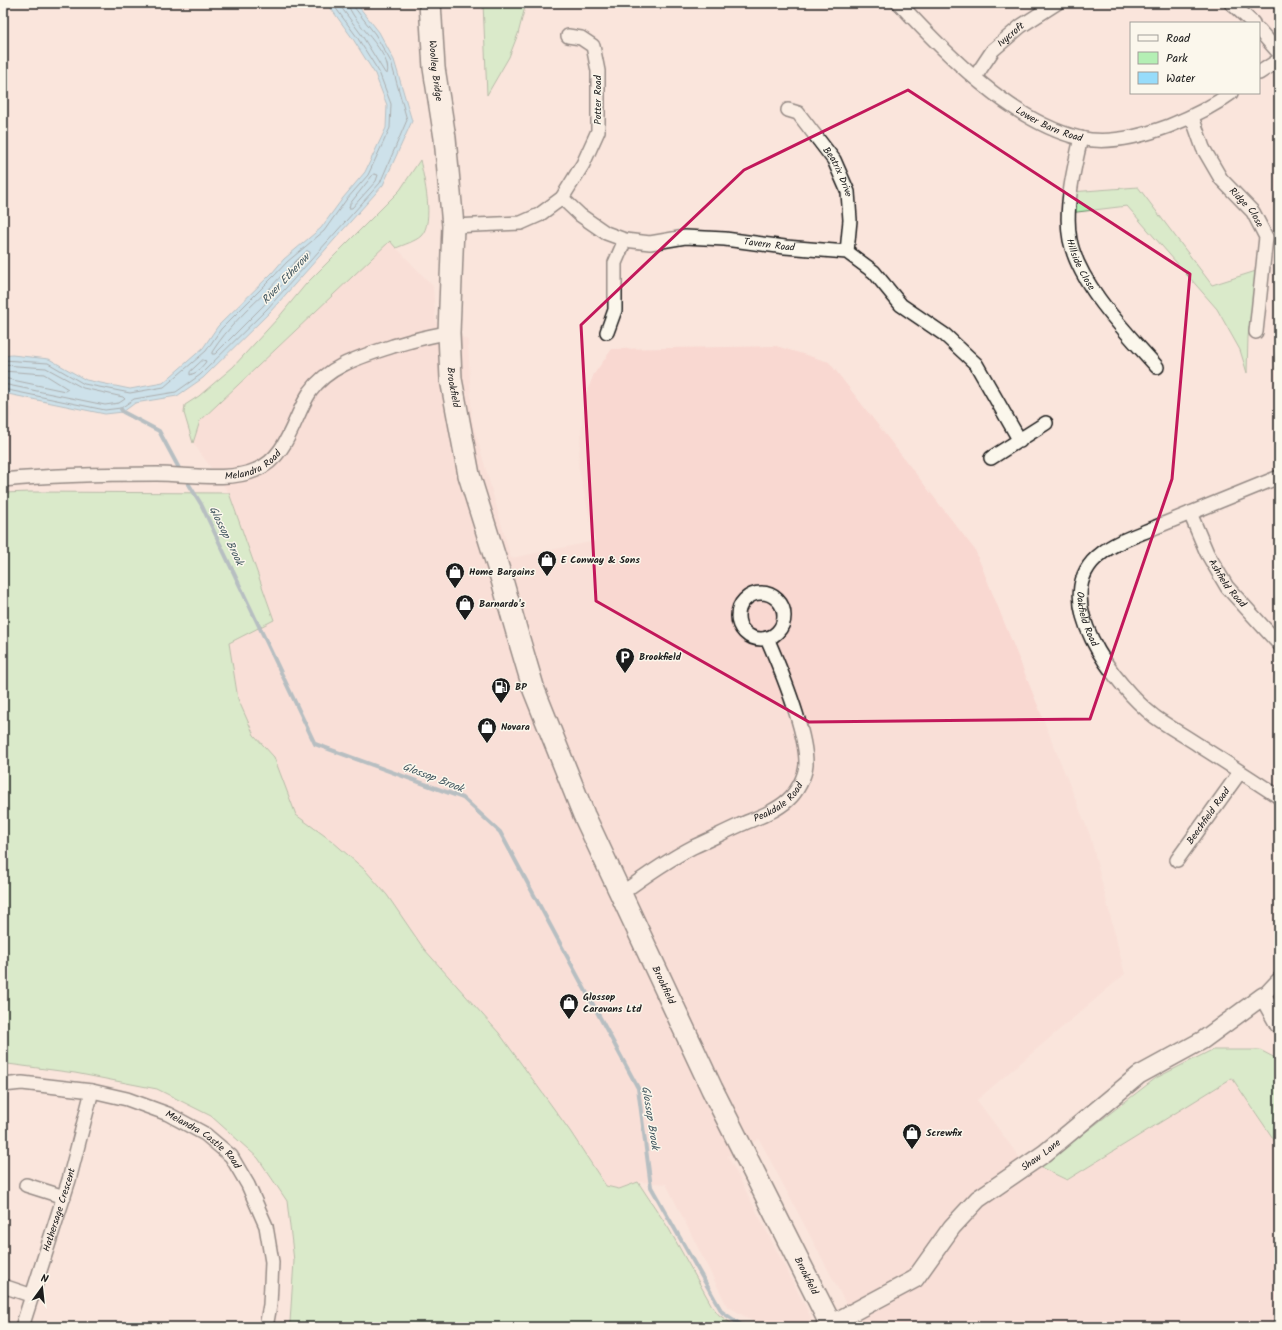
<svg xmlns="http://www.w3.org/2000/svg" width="1282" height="1330" viewBox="0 0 1282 1330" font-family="Kalam,sans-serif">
<rect width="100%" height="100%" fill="#fae5dc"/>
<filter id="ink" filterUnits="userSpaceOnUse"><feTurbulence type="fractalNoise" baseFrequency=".025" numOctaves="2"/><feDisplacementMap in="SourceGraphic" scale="8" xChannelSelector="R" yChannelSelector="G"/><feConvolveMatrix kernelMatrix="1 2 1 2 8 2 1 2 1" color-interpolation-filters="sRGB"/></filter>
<g filter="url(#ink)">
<!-- built -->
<path fill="#f9d8d1" d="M390,241l43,45 3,37 32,17 4,80 39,138 84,-17 -17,-76 6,-66 10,-25 18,-25 164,-3 53,16 146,188 115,285 35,139 -148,126 43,58 47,22 165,-103 47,70v180h-421l-99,-188 -31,17 83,161 -2,10h-46l-36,-21 -61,-122 -28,-2 -20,7 -12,-3 -36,-55 -71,-98 -75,-84 -37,-54 -22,-25 -33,-29 -36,-26 -22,-58 -20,-22 -16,-36 -9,-56 45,-23 -45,-127 -36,-50 7,-22z
M3,407l8,1 -5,63h-3z"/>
<!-- green -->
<path fill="#b4efb4" stroke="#688668" d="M483,3h43l-8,31 -9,23 -22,38z
M420,160c4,18 15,62 1,76 -5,5 -18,9 -25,12l-6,-7 -190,180 -7,22 -9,-30 1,-8 14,-9 34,-29 45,-49 28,-34 94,-94z
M1138,187l74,98 44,-14 -8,66 -1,36 -7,-23 -23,-41 -90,-103 -58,7 2,-21z
M30,492l199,1 45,127 -45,23 9,56 16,36 20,22 22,58 36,26 33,29 22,25 37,54 75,84 71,98 36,55 13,3 19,-7 31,47 43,77 7,9 18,12h-449l2,-5 4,-61 -7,-60 -29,-43 -47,-42 -54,-27 -82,-16 -67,-9 -5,1v-572z
M1212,1050h48l19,10v87l-47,-69 -165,102 -27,-13 116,-89z"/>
<!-- water -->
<path fill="#97dcfa" stroke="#668fa1" d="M327,3h29l23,29 15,28 18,61 -29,64 -113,127 -67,66 -26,18 -42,7 -12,9 -18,2 -102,-21v-37l9,-1 37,4 37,21 44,9 33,-6 40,-35 15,-22 54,-53 12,-14 37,-31 22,-30 22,-26 21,-44 1,-23 -12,-31 -22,-35z"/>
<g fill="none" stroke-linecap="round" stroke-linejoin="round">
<!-- shore -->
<path stroke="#4d6975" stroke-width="1" d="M338,3l23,31 24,39 2,1c7,-20 -38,-54 -39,-71
M374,174l4,1 -2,6 -24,27h-3l1,-4z
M307,251l3,1v2l-47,52 -48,48h-3v-2c16,-25 37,-44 58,-64 12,-13 23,-25 37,-37z
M3,360l45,3 36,21 46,9 34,-6 42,-36 15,-22 53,-53 13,-14 37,-31 22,-31 22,-25 22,-47 1,-24 -12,-32 -22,-35 -25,-34
M203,360l3,1 -1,2 -8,9 -7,3v-3z
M3,365l43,3 37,20 40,9 2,2 -6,4 -14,2 -102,-21
M3,371l41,3 24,15 -3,2 -62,-13
M3,389l102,21 16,-2 13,-9 42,-7 24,-17 67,-66 113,-126 27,-63 -16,-58 -16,-28 -21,-27 -1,-4"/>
<!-- stream -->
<path stroke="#668fa1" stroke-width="4" d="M121,409l2,3 36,19 22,41
M185,478l16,26 114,240 148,54 37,34 138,256 13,99 71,125 22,15"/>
<defs>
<g id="minor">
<path id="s1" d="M899,3c46,50 113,119 181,135 29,7 62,-2 89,-12 23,-9 42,-18 62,-33"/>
<path d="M1231,3l22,20"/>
<path d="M1259,30l20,23"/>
<path d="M1259,73l20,-13"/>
<path id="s2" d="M975,77l18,-27 28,-24 36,-23"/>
<path id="s3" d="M788,110l10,3 36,47 14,32 2,28 -3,32"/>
<path id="s4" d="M1192,117l11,31 18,31 32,33 13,25 -10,95"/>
<path id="s5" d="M1081,138c-7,30 -17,72 -11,102 9,45 57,93 87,127"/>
<path id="s6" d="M562,198l18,17 26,18 19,7 25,3 35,-6 40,2 60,8 62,5 27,20 27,33 44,30 31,29 44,77"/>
<path d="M453,226l68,-3 18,-8 23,-17 21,-34 15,-33v-60l-5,-25 -12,-8 -13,-2"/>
<path d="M607,332l8,-22v-47l10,-23"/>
<path d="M991,458l55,-35"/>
<path id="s7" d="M1279,477c-41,17 -82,33 -123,50 -18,8 -39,14 -54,26 -58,42 14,134 53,164 14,10 30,19 45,29 27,17 53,34 79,51"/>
<path id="s8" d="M3,480c51,-5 103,-6 154,-6 29,0 73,8 99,-4 32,-13 37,-52 54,-78 19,-27 53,-36 83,-46 19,-5 36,-11 56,-13"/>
<path id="s9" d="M1190,513l17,40 20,34 52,57"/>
<circle cx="761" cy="616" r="23"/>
<path id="s10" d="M1177,860l63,-88"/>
<path id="s11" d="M622,893c23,-17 46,-33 71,-46 16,-7 31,-15 47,-22 16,-7 35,-13 48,-25 9,-8 17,-23 18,-35 1,-33 -25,-95 -39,-127"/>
<path d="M1263,996l16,-17"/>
<path id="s12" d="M3,1085l19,-2 70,8 35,8 41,15 37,20 26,22 17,29 18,41 6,36 -2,43 -4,22"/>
<path d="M26,1185l38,12"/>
<path d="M3,1286l30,10"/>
<path id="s13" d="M22,1327l47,-147 23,-89"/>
</g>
<g id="tertiary">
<path id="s14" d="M831,1324l84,-45 37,-52 26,-28 67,-46 94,-78 64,-35 60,-44 16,29"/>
</g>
<g id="primary">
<path id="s15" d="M430,3l4,65 11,70 8,88 -4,107 2,46 18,96 33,105 16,56 16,54 50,125 128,274 120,238"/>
</g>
</defs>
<!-- minor casing -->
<use href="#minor" stroke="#1c1c1c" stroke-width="16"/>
<!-- tertiary casing -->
<use href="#tertiary" stroke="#1c1c1c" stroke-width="20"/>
<!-- primary casing -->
<use href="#primary" stroke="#1c1c1c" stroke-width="24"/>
<!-- minor -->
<use href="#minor" stroke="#fbf7ec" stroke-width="13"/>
<!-- tertiary -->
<use href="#tertiary" stroke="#fbf7ec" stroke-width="17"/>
<!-- primary -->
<use href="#primary" stroke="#fbf7ec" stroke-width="21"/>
</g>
</g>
<!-- marked area -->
<path d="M0 0H1282V1330H0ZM908,90l282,184 -18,205 -82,240 -281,3 -213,-121 -15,-276 163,-155z" fill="#fae5dc" fill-opacity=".55" fill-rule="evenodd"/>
<path fill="none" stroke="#c2185b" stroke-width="3" stroke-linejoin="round" d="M908,90l282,184 -18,205 -82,240 -281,3 -213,-121 -15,-276 163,-155z"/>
<!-- icons -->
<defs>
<symbol id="shop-pin" viewBox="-11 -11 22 30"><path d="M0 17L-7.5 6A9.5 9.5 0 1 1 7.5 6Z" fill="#1c1c1c" stroke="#fbf7ec"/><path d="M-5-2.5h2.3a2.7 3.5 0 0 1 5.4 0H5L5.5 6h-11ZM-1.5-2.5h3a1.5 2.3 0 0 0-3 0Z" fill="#fff"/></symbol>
<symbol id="parking-pin" viewBox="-11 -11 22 30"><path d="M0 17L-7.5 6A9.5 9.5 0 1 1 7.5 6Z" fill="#1c1c1c" stroke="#fbf7ec"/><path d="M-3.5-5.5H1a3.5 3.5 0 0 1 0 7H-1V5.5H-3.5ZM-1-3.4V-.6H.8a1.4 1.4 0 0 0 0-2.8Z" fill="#fff"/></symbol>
<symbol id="fuel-pin" viewBox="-11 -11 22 30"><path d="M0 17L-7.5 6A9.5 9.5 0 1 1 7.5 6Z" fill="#1c1c1c" stroke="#fbf7ec"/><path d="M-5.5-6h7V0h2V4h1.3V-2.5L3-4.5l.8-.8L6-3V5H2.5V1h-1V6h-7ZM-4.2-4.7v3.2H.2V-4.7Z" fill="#fff"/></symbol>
</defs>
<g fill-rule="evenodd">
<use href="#shop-pin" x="536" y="549" width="22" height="30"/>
<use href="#shop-pin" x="444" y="561" width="22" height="30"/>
<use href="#shop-pin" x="454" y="593" width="22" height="30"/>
<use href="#parking-pin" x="614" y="646" width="22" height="30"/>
<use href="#fuel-pin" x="490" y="676" width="22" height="30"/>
<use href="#shop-pin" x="476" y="716" width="22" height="30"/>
<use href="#shop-pin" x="558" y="992" width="22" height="30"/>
<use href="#shop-pin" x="901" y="1122" width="22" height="30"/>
</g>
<g text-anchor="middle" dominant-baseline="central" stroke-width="3" stroke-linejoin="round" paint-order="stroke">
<!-- street labels -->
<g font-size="10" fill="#1c1c1c" stroke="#fbf7ec">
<text stroke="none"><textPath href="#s2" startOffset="56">Ivycroft</textPath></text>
<text stroke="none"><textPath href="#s15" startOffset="68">Woolley Bridge</textPath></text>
<text transform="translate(598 100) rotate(-90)">Potter Road</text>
<text stroke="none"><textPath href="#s1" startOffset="195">Lower Barn Road</textPath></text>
<text stroke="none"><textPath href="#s3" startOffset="82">Beatrix Drive</textPath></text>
<text stroke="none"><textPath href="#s4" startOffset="107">Ridge Close</textPath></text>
<text stroke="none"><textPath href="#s6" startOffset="222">Tavern Road</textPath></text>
<text stroke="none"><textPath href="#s5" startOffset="130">Hillside Close</textPath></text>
<text stroke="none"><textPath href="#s15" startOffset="386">Brookfield</textPath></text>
<text stroke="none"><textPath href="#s8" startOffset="253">Melandra Road</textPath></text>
<text stroke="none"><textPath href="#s9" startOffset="80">Ashfield Road</textPath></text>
<text stroke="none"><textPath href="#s7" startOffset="267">Oakfield Road</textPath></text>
<text stroke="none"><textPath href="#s11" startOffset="182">Peakdale Road</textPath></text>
<text stroke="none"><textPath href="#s10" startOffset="54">Beechfield Road</textPath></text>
<text stroke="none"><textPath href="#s15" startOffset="1022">Brookfield</textPath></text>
<text stroke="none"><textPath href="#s12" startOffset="213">Melandra Castle Road</textPath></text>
<text stroke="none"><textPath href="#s14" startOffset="274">Shaw Lane</textPath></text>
<text stroke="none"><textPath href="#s13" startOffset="123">Hathersage Crescent</textPath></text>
<text stroke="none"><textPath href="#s15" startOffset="1346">Brookfield</textPath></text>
</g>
<!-- poi labels -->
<g font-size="10" font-weight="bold" fill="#1c1c1c" stroke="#fbf7ec" text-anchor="start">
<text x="561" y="560">E Conway &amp; Sons</text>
<text x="469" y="572">Home Bargains</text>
<text x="479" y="604">Barnardo's</text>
<text x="639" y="657">Brookfield</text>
<text x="515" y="687">BP</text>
<text x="501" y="727">Novara</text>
<text x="583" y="997">Glossop<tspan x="583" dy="12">Caravans Ltd</tspan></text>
<text x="926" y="1133">Screwfix</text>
</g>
<!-- water labels -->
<g font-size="11" font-style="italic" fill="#41565f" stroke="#fbf7ec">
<text transform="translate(286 279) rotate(-47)">River Etherow</text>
<text transform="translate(226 536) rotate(64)">Glossop Brook</text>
<text transform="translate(433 778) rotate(21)">Glossop Brook</text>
<text transform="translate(650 1118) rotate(81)">Glossop Brook</text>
</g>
</g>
<!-- margin -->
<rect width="1282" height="1330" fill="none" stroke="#fbf7ec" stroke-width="16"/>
<rect x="8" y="8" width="1266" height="1314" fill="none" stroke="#1c1c1c" stroke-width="1.5" filter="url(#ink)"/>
<!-- legend -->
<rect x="1130" y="22" width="130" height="72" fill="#fbf7ec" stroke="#a29f99"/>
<rect x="1138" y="35" width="20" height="6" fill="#fbf7ec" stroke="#a29f99"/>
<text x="1166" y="42" font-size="12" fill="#1c1c1c">Road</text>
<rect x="1138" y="52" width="20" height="12" fill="#b4efb4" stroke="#a29f99"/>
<text x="1166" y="62" font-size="12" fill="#1c1c1c">Park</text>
<rect x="1138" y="72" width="20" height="12" fill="#97dcfa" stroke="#a29f99"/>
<text x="1166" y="82" font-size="12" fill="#1c1c1c">Water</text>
<!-- north arrow -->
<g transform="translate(42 1288) rotate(15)" stroke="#fbf7ec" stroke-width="3" paint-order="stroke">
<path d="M0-3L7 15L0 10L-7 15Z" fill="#1c1c1c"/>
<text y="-6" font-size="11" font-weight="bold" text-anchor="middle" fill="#1c1c1c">N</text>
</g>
</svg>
